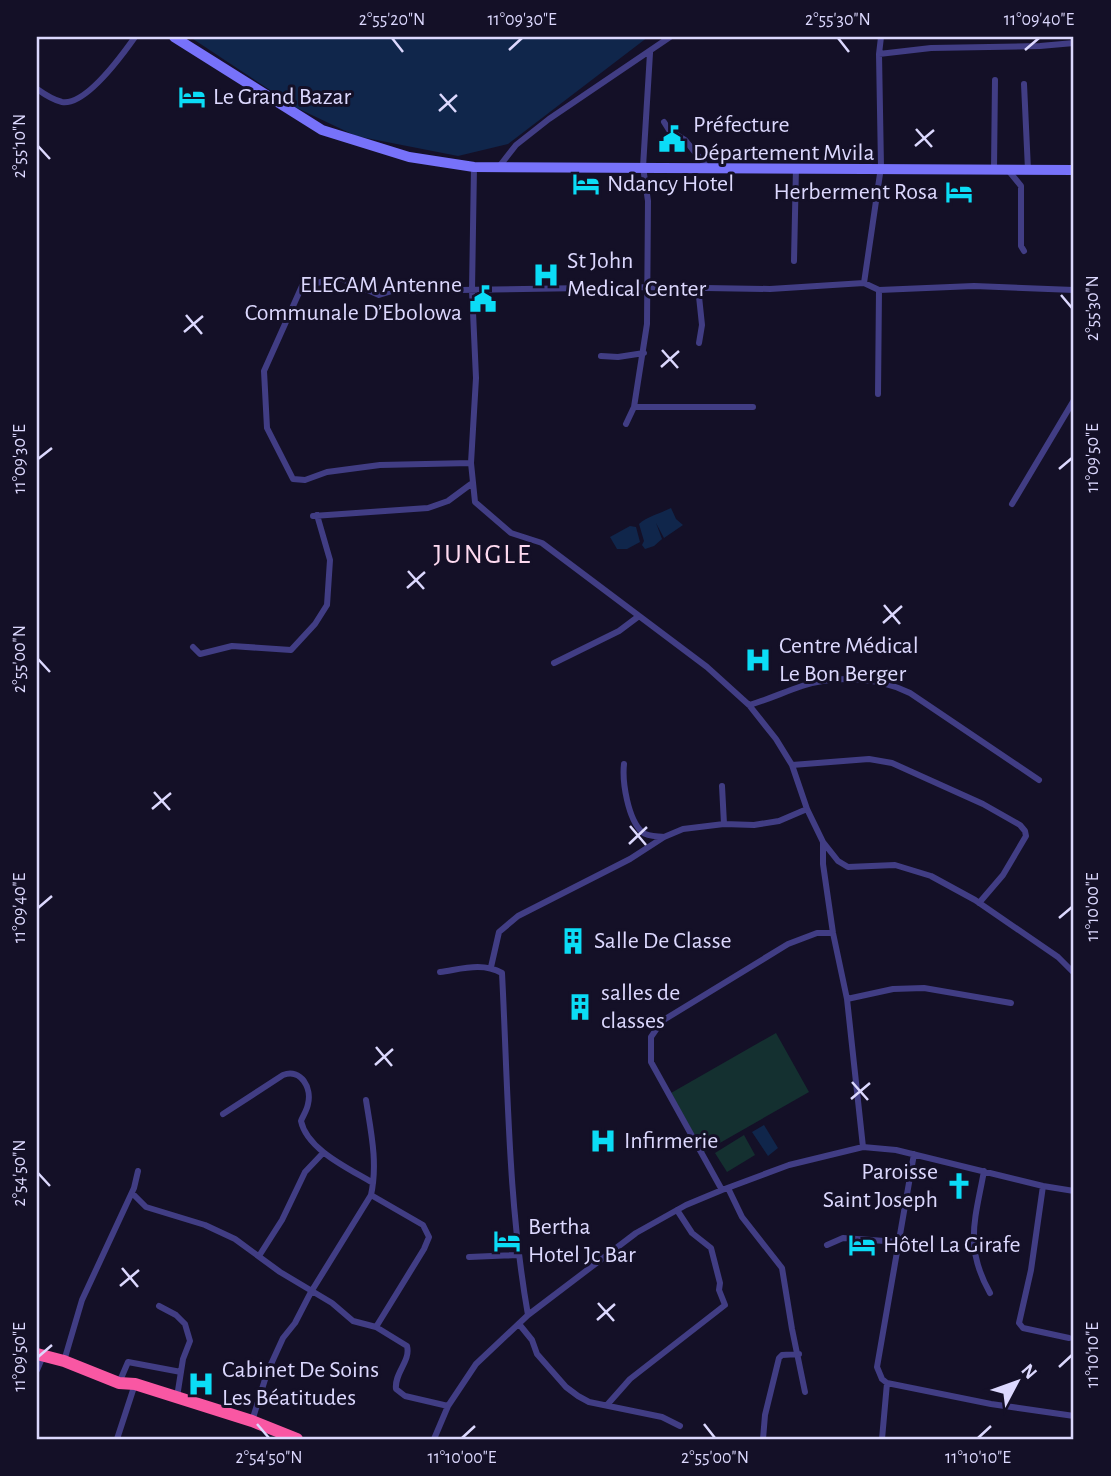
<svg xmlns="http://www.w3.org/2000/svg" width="1111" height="1476" viewBox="0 0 1111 1476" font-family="'Alegreya Sans',sans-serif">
<rect width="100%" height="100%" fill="#141027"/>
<!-- green -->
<path fill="#143030" d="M776,1033l33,59 -105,60 -33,-59z
M744,1135l11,20 -28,17 -12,-19z"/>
<!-- water -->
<path fill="#10264b" d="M190,37h458l-140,107 -50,12 -102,-20 -59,-28z
M671,508l5,11 7,6 -19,13 -8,-15 6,16 -8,7 -9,3 -3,-4 2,-4 -5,-17c7,-7 22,-11 32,-16z
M630,526l6,1 4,15 -13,7h-10l-7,-12z
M764,1125l14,23 -10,8 -16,-24z"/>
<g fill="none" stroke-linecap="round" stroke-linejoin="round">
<!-- street -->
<path stroke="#413d84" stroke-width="6" d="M879,54l52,-6 109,-2 34,-3
M1024,84l4,86
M37,89c7,5 16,11 25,13 24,4 61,-48 73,-65
M664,122l5,8 16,10 22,27
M474,167l-2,123 4,88 -5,85 4,39 36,31 31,10 165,124 42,38 27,34 16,26 15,44 16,33v22l10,69 14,66 16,148
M498,168l18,-23 33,-26 121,-82
M994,169l1,-89
M1008,170l13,16v60l3,5
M794,261l2,-94
M864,283l17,-116 -2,-113 2,-17
M698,287l4,38 -3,18
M601,356l17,1 26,-4
M878,394l1,-104
M634,407h119
M626,424l8,-17 13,-83 1,-123 -5,-34 7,-114
M471,463l-91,2 -53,7 -22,8 -12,-1 -26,-51 -3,-57 38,-85 38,-8 39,17 13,-4 255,-4 123,2 94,-6 15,7 95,-4 100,4
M1012,504l62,-104
M313,516l115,-8 20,-7 23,-17
M193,647l7,7 32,-8 59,4 24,-26 12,-19 3,-45 -13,-45
M554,663l65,-32 20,-15
M749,705c18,-5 35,-13 53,-19 34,-11 76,-9 108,7l129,87
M624,764c-2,18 4,55 18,68 6,5 15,4 22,5
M792,765l77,-6 23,4 91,41 37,21 5,6 1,5 -23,39 -24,28
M722,786l2,38
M823,842l15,19 10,6 47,-2 36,11 44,24 83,57 16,16
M491,967l8,-35 19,-16 112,-57 34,-22 19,-8 41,-5 30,1 25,-4 28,-12
M440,972c22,-3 42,-10 62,1 6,115 6,229 26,342
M847,999l46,-10 31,-1 87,15
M223,1114l60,-39c18,-7 29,13 25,29 -1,6 -5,12 -7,17 6,29 49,48 72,62
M914,1154l-37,213 5,12 5,4 104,21 83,12
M984,1171c-9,49 -20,76 6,122
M1043,1186l-12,84 -12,53 4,5 46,10
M728,1188l14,29 40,51 10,61 13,63
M722,1190l-71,-128v-25l11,-16 126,-77 29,-11h16
M132,1193l14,14 59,18 30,14 45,33 52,31 21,18 23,6 31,19c4,15 -13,27 -11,43l9,7 43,10
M371,1195l52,30 6,12 -5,12 -48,78
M827,1245l16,-7 56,4
M259,1256l23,-36 23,-48 18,-19
M469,1257l48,-2
M159,1306l17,9 9,9 5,17 -7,18 -6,38
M519,1324l13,16 5,14 29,33 12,9 11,6 73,15 18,9
M64,1361l18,-61 52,-112 4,-17
M37,1370l6,-14
M119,1383l9,-21 53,10
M607,1405l23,-26 95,-74 -6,-15 1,-7 -9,-35 -19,-15 -15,-23
M252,1421l15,-48 16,-35 12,-15 16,-31 60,-97c7,-32 0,-63 -5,-95
M117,1439l18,-55
M434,1439l14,-33 28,-42 52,-49 108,-82 50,-28 36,-15 67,-25 74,-18 33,3 147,36 31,5
M763,1439l2,-24 14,-57 3,-3 17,-1
M882,1439l5,-56"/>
<!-- secondary -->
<path stroke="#7772fa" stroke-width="10" d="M174,37l148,93 87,27 65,10 600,3"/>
<!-- highway -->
<path stroke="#f957a3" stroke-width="12" d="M37,1354l27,7 55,22 16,1 117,37 45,18"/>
</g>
<!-- ticks -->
<path fill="none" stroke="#dcd8fe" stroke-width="2.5" d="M392,38l11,14M838,38l11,14M509,50l13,-12M1025,50l14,-12M440,94l16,18M439,111l18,-16M916,129l16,18M38,146l12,13M915,146l19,-16M1061,295l11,13M186,315l16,19M184,332l19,-16M662,350l16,18M661,367l18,-16M38,459l14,-11M1059,469l13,-11M408,571l16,18M407,588l18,-16M884,605l16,19M883,623l19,-17M38,659l12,13M154,792l16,18M152,809l19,-16M630,826l16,19M629,844l18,-17M38,908l14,-12M1059,918l13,-11M376,1047l16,19M375,1065l18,-16M852,1082l16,18M851,1099l19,-16M38,1173l12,13M122,1268l16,19M120,1286l19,-16M598,1303l16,18M597,1320l18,-16M38,1357l14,-12M1059,1367l13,-12M257,1424l12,14M704,1424l11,14M462,1438l13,-12M978,1438l13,-12"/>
<!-- icons -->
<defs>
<symbol id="hotel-bare" viewBox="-9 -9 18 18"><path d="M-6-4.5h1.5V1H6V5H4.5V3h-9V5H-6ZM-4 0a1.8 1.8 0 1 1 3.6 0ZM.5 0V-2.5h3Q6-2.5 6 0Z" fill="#0bdcf6" stroke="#141027" stroke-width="2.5" paint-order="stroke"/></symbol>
<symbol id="civic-bare" viewBox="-9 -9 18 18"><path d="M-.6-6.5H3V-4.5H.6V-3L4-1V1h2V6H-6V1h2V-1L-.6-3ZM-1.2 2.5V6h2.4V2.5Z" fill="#0bdcf6" stroke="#141027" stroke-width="2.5" paint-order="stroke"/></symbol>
<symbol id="hospital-bare" viewBox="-9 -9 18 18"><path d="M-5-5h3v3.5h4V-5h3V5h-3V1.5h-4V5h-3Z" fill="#0bdcf6" stroke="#141027" stroke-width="2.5" paint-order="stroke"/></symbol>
<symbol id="building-bare" viewBox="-9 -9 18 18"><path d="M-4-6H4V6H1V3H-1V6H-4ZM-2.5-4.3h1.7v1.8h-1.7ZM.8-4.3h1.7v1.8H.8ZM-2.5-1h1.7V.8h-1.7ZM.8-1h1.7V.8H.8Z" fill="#0bdcf6" stroke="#141027" stroke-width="2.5" paint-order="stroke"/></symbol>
<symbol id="church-bare" viewBox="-9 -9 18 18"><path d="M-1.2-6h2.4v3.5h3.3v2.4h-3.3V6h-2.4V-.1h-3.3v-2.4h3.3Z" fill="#0bdcf6" stroke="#141027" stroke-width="2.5" paint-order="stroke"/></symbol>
</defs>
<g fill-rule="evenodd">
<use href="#hotel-bare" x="173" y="78" width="38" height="38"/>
<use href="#civic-bare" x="653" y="120" width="38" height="38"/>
<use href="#hotel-bare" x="567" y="165" width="38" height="38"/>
<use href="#hotel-bare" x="940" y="173" width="38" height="38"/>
<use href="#hospital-bare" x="527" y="256" width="38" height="38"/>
<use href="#civic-bare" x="464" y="280" width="38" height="38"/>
<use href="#hospital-bare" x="739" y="641" width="38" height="38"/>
<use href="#building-bare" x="554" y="922" width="38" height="38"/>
<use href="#building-bare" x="561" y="988" width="38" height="38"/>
<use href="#hospital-bare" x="584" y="1122" width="38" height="38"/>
<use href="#church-bare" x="940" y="1167" width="38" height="38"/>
<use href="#hotel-bare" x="488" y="1222" width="38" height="38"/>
<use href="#hotel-bare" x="843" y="1226" width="38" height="38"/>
<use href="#hospital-bare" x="182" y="1365" width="38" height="38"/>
</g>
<g text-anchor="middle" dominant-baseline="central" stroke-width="6" stroke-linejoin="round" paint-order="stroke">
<!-- poi labels -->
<g font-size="24" fill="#dcd8fe" stroke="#141027" text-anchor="start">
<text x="213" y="97">Le Grand Bazar</text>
<text x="693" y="125">Préfecture<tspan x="693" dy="28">Département Mvila</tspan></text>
<text x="607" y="184">Ndancy Hotel</text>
<text x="938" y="192" text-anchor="end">Herberment Rosa</text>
<text x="567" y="261">St John<tspan x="567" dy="28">Medical Center</tspan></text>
<text x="462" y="285" text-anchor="end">ELECAM Antenne<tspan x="462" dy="28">Communale D’Ebolowa</tspan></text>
<text x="779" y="646">Centre Médical<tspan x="779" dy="28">Le Bon Berger</tspan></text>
<text x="594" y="941">Salle De Classe</text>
<text x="601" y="993">salles de<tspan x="601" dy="28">classes</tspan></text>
<text x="624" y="1141">Infirmerie</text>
<text x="938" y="1172" text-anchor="end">Paroisse<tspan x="938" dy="28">Saint Joseph</tspan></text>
<text x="528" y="1227">Bertha<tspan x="528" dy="28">Hotel Jc Bar</tspan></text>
<text x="883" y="1245">Hôtel La Girafe</text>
<text x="222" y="1370">Cabinet De Soins<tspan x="222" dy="28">Les Béatitudes</tspan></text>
</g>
<!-- quarter labels -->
<g font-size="28" letter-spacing="2" fill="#fedaf0" stroke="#141027">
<text x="483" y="555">JUNGLE</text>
</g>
</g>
<!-- border -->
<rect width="1111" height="1476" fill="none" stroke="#141027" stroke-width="77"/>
<!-- north arrow -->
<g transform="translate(1017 1382) rotate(49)" stroke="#141027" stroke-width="5" paint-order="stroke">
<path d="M0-5L12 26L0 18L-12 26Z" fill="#dcd8fe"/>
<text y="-10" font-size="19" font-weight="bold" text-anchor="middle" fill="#dcd8fe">N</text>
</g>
<rect x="38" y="38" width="1034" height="1400" fill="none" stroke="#dcd8fe" stroke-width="2.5"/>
<g font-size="18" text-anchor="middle" fill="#dcd8fe">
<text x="392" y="25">2°55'20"N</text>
<text x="522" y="25">11°09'30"E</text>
<text x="838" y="25">2°55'30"N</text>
<text x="1039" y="25">11°09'40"E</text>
<text transform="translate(19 146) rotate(-90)" y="6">2°55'10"N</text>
<text transform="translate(1092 308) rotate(-90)" y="6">2°55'30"N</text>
<text transform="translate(1092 458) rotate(-90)" y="6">11°09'50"E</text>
<text transform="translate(19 459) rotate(-90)" y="6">11°09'30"E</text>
<text transform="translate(19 659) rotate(-90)" y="6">2°55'00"N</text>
<text transform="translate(1092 907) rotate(-90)" y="6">11°10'00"E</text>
<text transform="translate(19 908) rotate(-90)" y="6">11°09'40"E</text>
<text transform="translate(19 1173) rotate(-90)" y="6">2°54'50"N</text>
<text transform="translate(1092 1355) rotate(-90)" y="6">11°10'10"E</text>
<text transform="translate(19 1357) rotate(-90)" y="6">11°09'50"E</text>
<text x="269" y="1463">2°54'50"N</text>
<text x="462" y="1463">11°10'00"E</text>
<text x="715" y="1463">2°55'00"N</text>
<text x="978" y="1463">11°10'10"E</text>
</g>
</svg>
